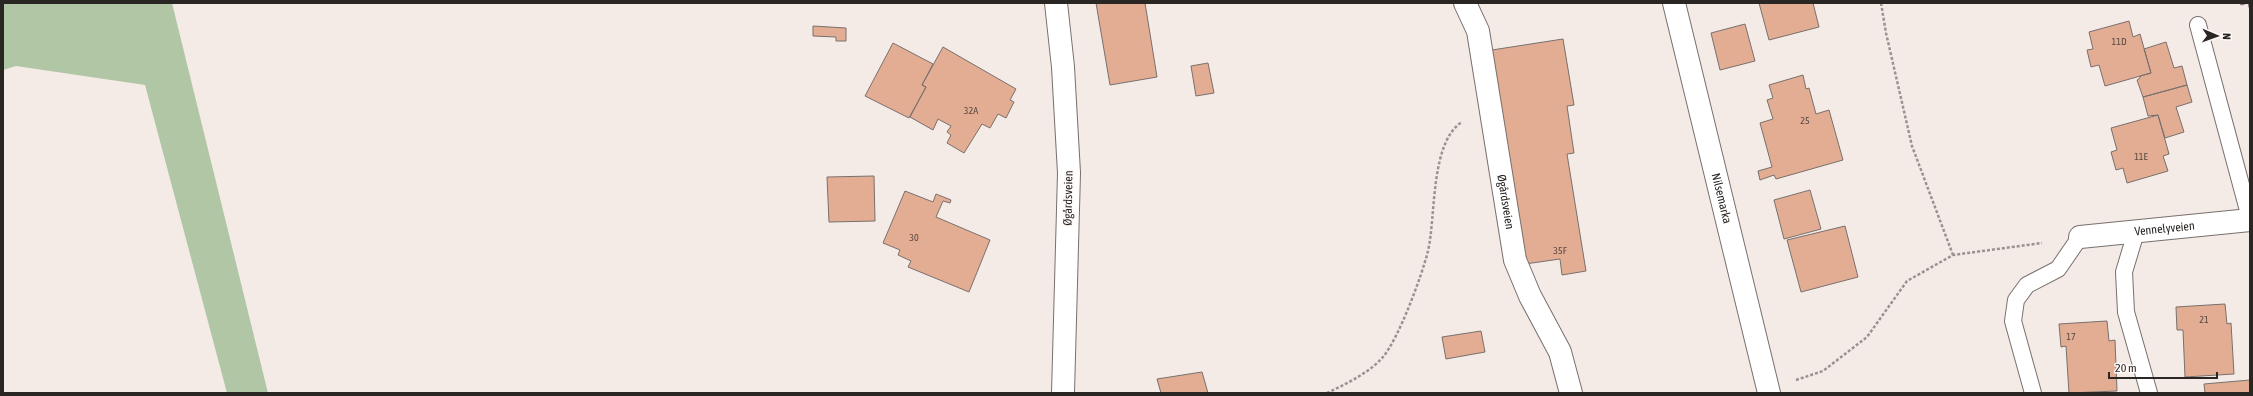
<svg xmlns="http://www.w3.org/2000/svg" width="2253" height="396" viewBox="0 0 2253 396" font-family="'Asap Condensed',sans-serif">
<rect width="100%" height="100%" fill="#f4ebe7"/>
<!-- green -->
<path fill="#b1c6a4" d="M3,3h169l96,390h-41l-82,-308 -129,-19 -13,4z"/>
<!-- building -->
<path fill="#e3ad93" stroke="#78706d" d="M1096,3h49l12,74 -47,8z
M1759,3h54l6,24 -50,13z
M2240,3h10v8l-2,-8 -7,2z
M2129,21l4,16 7,-3 11,39 -46,13 -6,-21 -8,2 -4,-17 6,-1 -4,-17z
M1745,24l10,37 -35,9 -9,-37z
M813,26l33,2v13h-10v-4l-23,-1z
M1563,39l11,66 -7,1 7,47 -7,1 19,117 -24,4 -2,-16 -35,5 -33,-214z
M2166,42l8,26 8,-2 5,19 -44,12 -6,-17 3,-2v-2l11,-3 -7,-24z
M893,43l40,21 -11,21 4,2 -17,31 -44,-22z
M943,47l73,42 -6,11 4,2 -8,16 -8,-4 -8,14 -8,-4 -18,29 -17,-10 4,-8 -4,-3 4,-6 -13,-7 -5,11 -23,-13 16,-30 -4,-2z
M1208,63l6,30 -18,3 -5,-30z
M1803,75l3,14 3,-1 7,26 13,-4 14,50 -67,19 -2,-4 -14,5 -2,-9 14,-4 -12,-44 13,-4 -6,-19 6,-2 -4,-13z
M2187,85l5,17 -16,5 8,25 -19,6 -7,-23 -10,1 -5,-19z
M2158,115l11,39 -6,2 5,15 -41,12 -4,-15 -7,2 -5,-18 6,-2 -6,-22z
M874,176l1,45 -46,1 -2,-45z
M1810,190l11,39 -37,10 -10,-39z
M905,191l28,11 3,-8 15,6 -1,3 -7,-2 -7,16 54,23 -21,52 -61,-25 3,-6 -13,-6 2,-5 -17,-7z
M1845,226l13,51 -57,15 -14,-52z
M2225,304l2,20 4,-1 3,51 -49,3 -2,-47h-6l-1,-23z
M2107,321l2,20 6,-1 2,51 -48,2 -3,-47 -5,1 -2,-23z
M1481,331l4,21 -39,7 -4,-22z
M1202,372l6,21h-47l-4,-14z
M2250,380v13h-45l-1,-9z"/>
<g fill="none" stroke-linecap="round" stroke-linejoin="round">
<defs>
<path id="service" d="M2198,25l52,193
M2136,232l-12,40 2,40 23,81
M2033,393l-20,-72 3,-21 11,-15 31,-16 22,-32"/>
<g id="minor">
<path d="M1056,3l7,64 6,106 -6,220"/>
<path id="s1" d="M1465,3l13,28 37,229 15,36 30,56 11,41"/>
<path id="s2" d="M1674,3l95,390"/>
<path id="s3" d="M2080,237l170,-17"/>
</g>
</defs>
<!-- service casing -->
<use href="#service" stroke="#78706d" stroke-width="18"/>
<!-- minor casing -->
<use href="#minor" stroke="#78706d" stroke-width="24"/>
<!-- path -->
<path stroke="#999390" stroke-width="2.5" stroke-dasharray="3 2" stroke-linecap="butt" d="M1881,3l5,30 26,113 41,109
M1796,380l27,-9 44,-34 40,-56 46,-26 89,-12
M1327,393c19,-9 42,-20 56,-36 16,-19 39,-82 45,-106 8,-34 2,-109 34,-129"/>
<!-- service -->
<use href="#service" stroke="#fff" stroke-width="16"/>
<!-- minor -->
<use href="#minor" stroke="#fff" stroke-width="22"/>
</g>
<g text-anchor="middle" dominant-baseline="central" stroke-width="4" stroke-linejoin="round" paint-order="stroke">
<!-- number labels -->
<g font-size="10" fill="#584840">
<text x="2119" y="41">11D</text>
<text x="971" y="110">32A</text>
<text x="1805" y="120">25</text>
<text x="2141" y="156">11E</text>
<text x="914" y="237">30</text>
<text x="1560" y="250">35F</text>
<text x="2204" y="319">21</text>
<text x="2071" y="336">17</text>
</g>
<!-- street labels -->
<g font-size="12" fill="#292624" stroke="#fff9f7">
<text transform="translate(1068 198) rotate(-89)">Øgårdsveien</text>
<text stroke="none"><textPath href="#s2" startOffset="201">Nilsemarka</textPath></text>
<text stroke="none"><textPath href="#s1" startOffset="204">Øgårdsveien</textPath></text>
<text stroke="none"><textPath href="#s3" startOffset="85">Vennelyveien</textPath></text>
</g>
</g>
<!-- border -->
<rect width="2253" height="396" fill="none" stroke="#292624" stroke-width="8"/>
<!-- north arrow -->
<g transform="translate(2217 36) rotate(92)" stroke="#fff9f7" stroke-width="3" paint-order="stroke">
<path d="M0-3L7 15L0 10L-7 15Z" fill="#292624"/>
<text y="-6" font-size="11" font-weight="bold" text-anchor="middle" fill="#292624">N</text>
</g>
<!-- scale -->
<path d="M2109 372v6h108v-6" fill="none" stroke="#292624" stroke-width="2"/>
<text x="2115" y="372" font-size="12" fill="#292624" stroke="#fff9f7" stroke-width="3" paint-order="stroke">20 m</text>
</svg>
